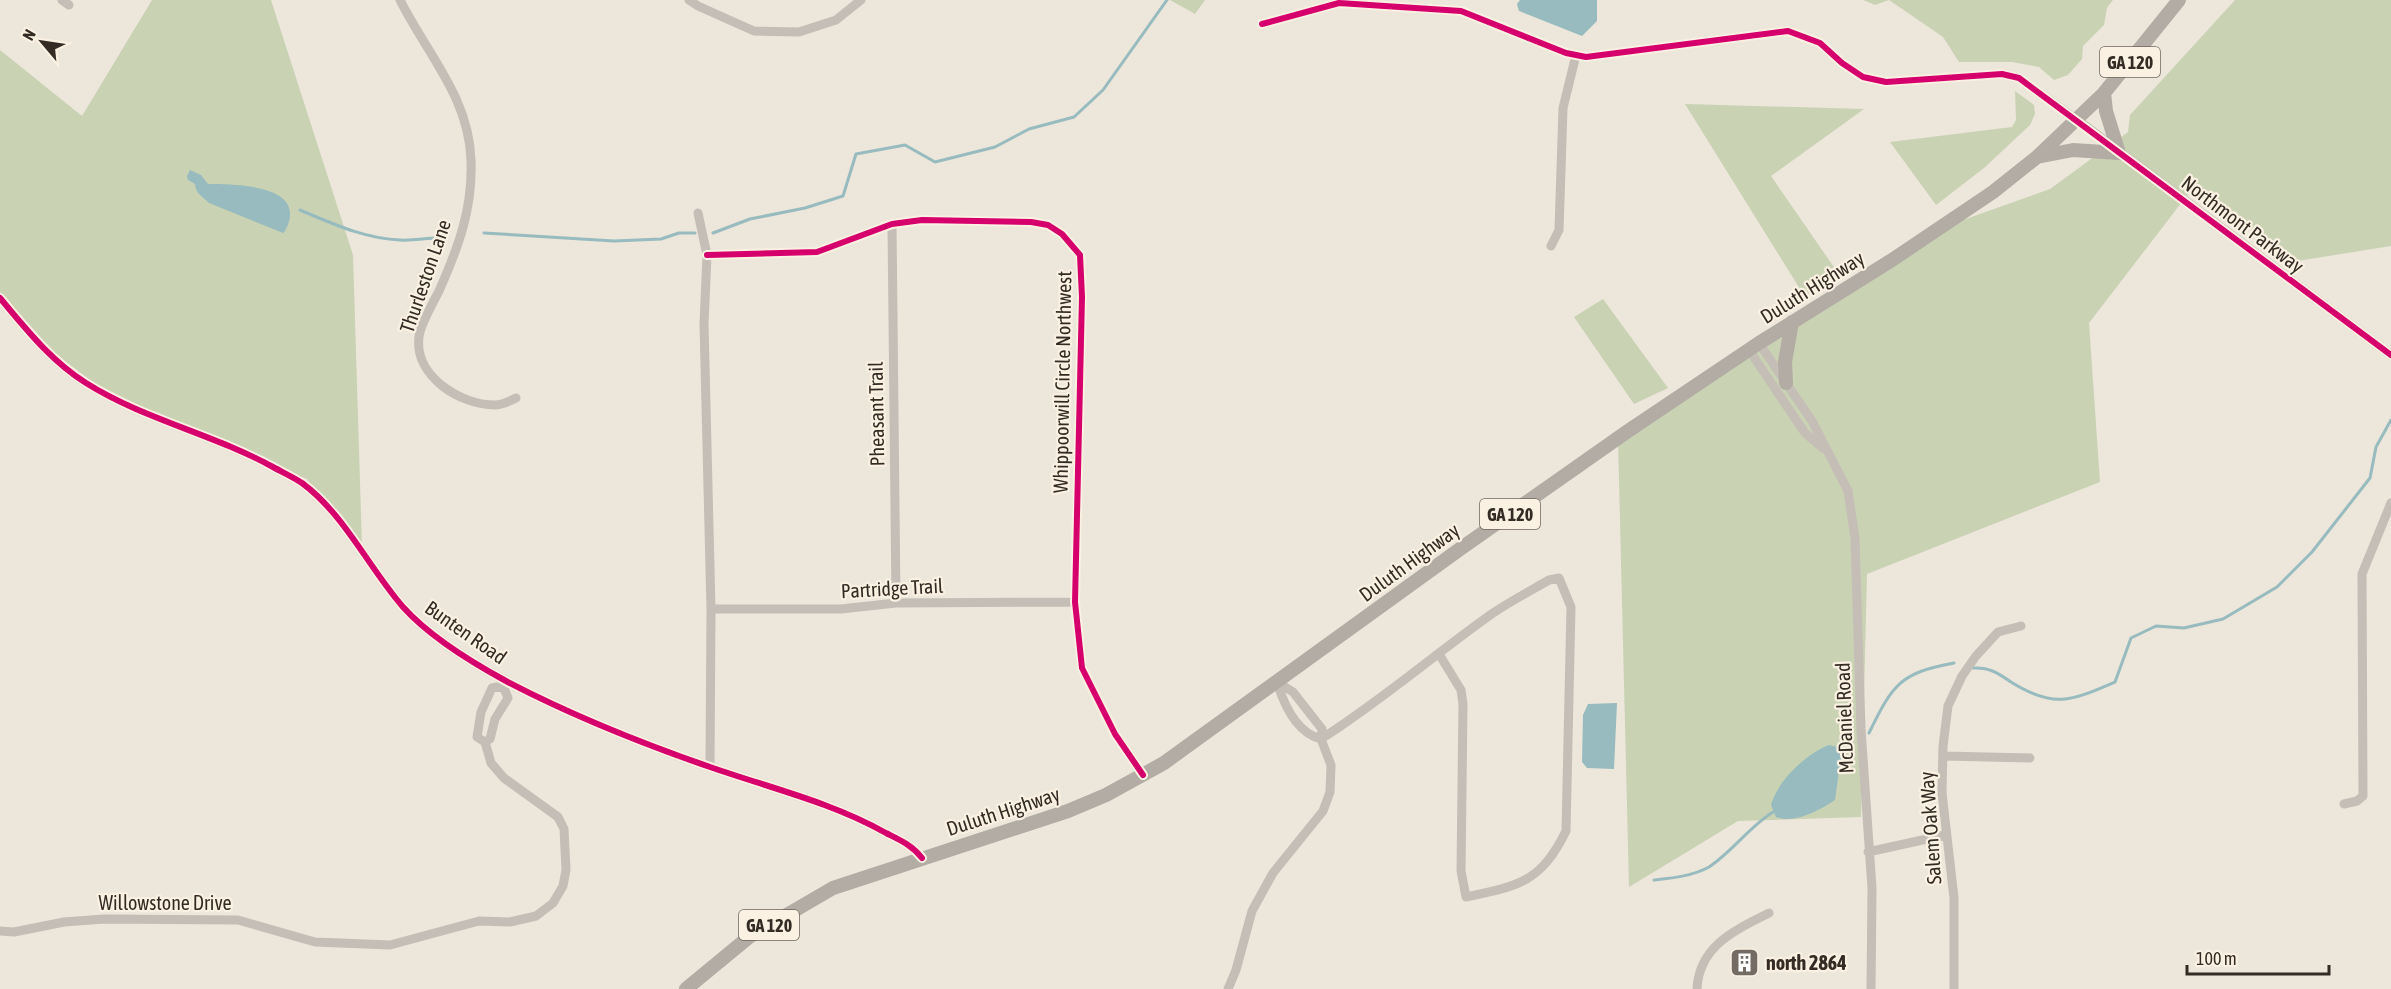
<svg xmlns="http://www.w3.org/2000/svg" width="2391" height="989" viewBox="0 0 2391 989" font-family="'Asap Condensed',sans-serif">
<rect width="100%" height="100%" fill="#ece6db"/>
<!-- green -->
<path fill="#cad2b4" d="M152,0h119l82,255 9,291 -55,-67 -181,-72 -70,-53 -56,-62v-242l82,66z
M1170,0h35l-10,14z
M1863,0h250l-6,8 -3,17 -21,21 -1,13 -14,16 -14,5 -15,-13 -27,-5h-53l-16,-25 -54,-37 -14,5z
M2235,0h156v246l-100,16 -96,-77 -106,138 11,159 -233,92 -6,243 -123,4 -109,66 -11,-448 331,-214 101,-36 78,-57 2,-17z
M2015,91l19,14 1,9 -5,11 -46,43 -48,37 -46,-63 122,-15 4,-7z
M1685,104l179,5 -93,67 67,97 -33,24z
M1603,299l65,89 -34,16 -60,-87z"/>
<!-- water -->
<path fill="#97bbbe" d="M1520,0h77v21l-15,15 -63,-25 -2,-7z
M190,170l11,5 7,9c29,0 102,1 77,47l-2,2 -74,-30c-7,-7 -13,-9 -14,-19l-7,-4 -1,-4z
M1617,703l-3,66 -27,-1 -5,-6 1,-47 5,-11z
M1829,745l8,2 4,10 -6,43c-15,10 -40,24 -59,17l-5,-12c7,-25 35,-51 58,-60z"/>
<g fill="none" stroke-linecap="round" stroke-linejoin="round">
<!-- stream -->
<path stroke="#97bbbe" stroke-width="3" d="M300,210c31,13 65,29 100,30 12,1 26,-2 38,-2
M484,233l130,8 47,-2 18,-6h16
M713,233l37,-14 55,-11 38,-12 13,-42 49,-9 30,17 60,-15 34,-18 45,-12 29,-27 64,-90
M1973,668c16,-1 25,5 38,14 43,27 60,19 104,0l16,-44 25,-12 28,2 39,-9 54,-32 35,-35 58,-74 6,-31 15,-27
M1869,733c24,-49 31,-60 85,-70
M1654,880c18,-2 39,-4 55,-13 23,-15 40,-40 64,-55"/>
<!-- minor -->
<path stroke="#c4beb6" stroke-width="9" d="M62,0l7,5
M400,0c27,54 69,97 71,160 2,49 -13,88 -32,131 -6,12 -19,34 -20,46 -5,39 41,68 76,68 7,0 15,-4 21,-7
M689,0l9,6 56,25 45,1 37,-12 25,-20
M1262,24l77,-21 122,8 105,42 20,4 202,-26 32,12 22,20 21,14 23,5 116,-8 17,4 58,42
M698,213l9,42 -3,69 7,285 -1,158
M892,224l4,379
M1551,246l8,-16 4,-122 13,-53
M707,255l110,-3 75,-28 30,-4 109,2 17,3 14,9 18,21 2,42 -7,305 7,66 33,66 28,41
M1759,343l53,78 36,70 7,47 6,191 11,159 -1,101
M1749,350l56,83 19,16
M711,609h130l55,-6 179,-1
M1277,682c7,23 20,51 44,57
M1321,739c60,-38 114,-85 172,-126 18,-12 37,-22 56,-33l10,-2 12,29 -5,224c-25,51 -47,55 -100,66l-5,-26 2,-167 -2,-14 -22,-36
M485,742l5,-3 5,-20 13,-21 -5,-12
M1944,756l86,2
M2344,804l13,-3 6,-5 -1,-222 29,-71
M1868,852l77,-17
M0,931l14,1 50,-10 40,-3 134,1 77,22 75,3 89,-24 31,1 26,-6 17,-13 10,-17 3,-16 -2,-41 -6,-12 -54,-39 -13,-15 -6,-21 -8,-5 4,-25 11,-24 11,-2 3,-6
M1228,989l8,-19 16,-59 21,-38 50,-62 7,-19 1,-27 -10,-26 1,-10 -29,-37 -16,-10
M1697,989c2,-43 38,-59 72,-76
M1954,989v-91l-12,-105 1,-47 5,-40 14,-30 14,-20 22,-24 23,-6"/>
<!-- tertiary -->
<path stroke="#c4beb6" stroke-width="10" d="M2077,120l314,235
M0,298c26,31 51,63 86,85 57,36 127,51 187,84 9,5 20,10 29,16 42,31 67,85 101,124 27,30 68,55 103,74 65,34 135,62 204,86 60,21 121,35 176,66 14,7 26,12 36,25"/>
<!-- primary -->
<path stroke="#b2aca4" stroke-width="14" d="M2037,157l36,-7 46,3 -13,-42 -2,-18
M1786,383l-1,-21 7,-40
M686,989l63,-52 84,-49 235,-77 38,-16 58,-32 296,-214 168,-118 131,-88 133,-83 101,-68 44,-35 67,-64 75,-93"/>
<defs>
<path id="cycleway" d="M1262,24l77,-21 122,8 105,42 20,4 202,-26 32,12 22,20 21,14 23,5 116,-8 17,4 372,277
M707,255l110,-3 75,-28 30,-4 109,2 17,3 14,9 18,21 2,42 -7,305 7,66 33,66 28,41
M0,298c26,31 51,63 86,85 57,36 127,51 187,84 9,5 20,10 29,16 42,31 67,85 101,124 27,30 68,55 103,74 65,34 135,62 204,86 60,21 121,35 176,66 14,7 26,12 36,25"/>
</defs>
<!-- cycleway casing -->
<use href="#cycleway" stroke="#faf1e2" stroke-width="10"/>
<!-- cycleway -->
<use href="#cycleway" stroke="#d6006c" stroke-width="6"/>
</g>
<!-- icons -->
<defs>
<symbol id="building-square" viewBox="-11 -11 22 22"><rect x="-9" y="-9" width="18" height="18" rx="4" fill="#746c64" stroke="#faf1e2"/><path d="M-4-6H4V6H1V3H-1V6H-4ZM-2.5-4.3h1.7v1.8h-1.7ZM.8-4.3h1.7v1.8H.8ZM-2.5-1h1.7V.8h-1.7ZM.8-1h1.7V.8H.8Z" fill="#fff"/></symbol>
</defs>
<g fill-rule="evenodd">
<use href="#building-square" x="1728" y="946" width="33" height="33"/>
</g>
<g text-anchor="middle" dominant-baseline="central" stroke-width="4.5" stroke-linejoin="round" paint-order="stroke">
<!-- shield labels -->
<g fill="#faf1e2" stroke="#6f665d" stroke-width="1.5">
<rect x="2100" y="47" width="60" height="30" rx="4.5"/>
<rect x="1480" y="499" width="60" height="30" rx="4.5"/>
<rect x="739" y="910" width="60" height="30" rx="4.5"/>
</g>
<g font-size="18" font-weight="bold" fill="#342b24">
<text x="2130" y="62">GA 120</text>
<text x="1510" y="514">GA 120</text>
<text x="769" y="925">GA 120</text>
</g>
<!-- street labels -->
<g font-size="20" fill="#342b24" stroke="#faf1e2">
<text transform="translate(2243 224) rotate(37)">Northmont Parkway</text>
<text transform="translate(425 276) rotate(-71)">Thurleston Lane</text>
<text transform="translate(1812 287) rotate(-32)">Duluth Highway</text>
<text transform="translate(1062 382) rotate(-89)">Whippoorwill Circle Northwest</text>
<text transform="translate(876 414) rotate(-91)">Pheasant Trail</text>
<text transform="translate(1409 562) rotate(-36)">Duluth Highway</text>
<text transform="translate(892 588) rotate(-3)">Partridge Trail</text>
<text transform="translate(466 632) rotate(35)">Bunten Road</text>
<text transform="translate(1844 718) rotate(-92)">McDaniel Road</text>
<text transform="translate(1003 811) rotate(-18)">Duluth Highway</text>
<text transform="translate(1930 828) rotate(-94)">Salem Oak Way</text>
<text x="165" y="902">Willowstone Drive</text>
</g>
<!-- poi labels -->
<g font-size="20" font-weight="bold" fill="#342b24" stroke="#faf1e2" text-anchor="start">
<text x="1766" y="962">north 2864</text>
</g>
</g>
<!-- north arrow -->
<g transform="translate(42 42) rotate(299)" stroke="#faf1e2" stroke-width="4.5" paint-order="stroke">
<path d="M0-4.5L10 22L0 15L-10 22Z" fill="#342b24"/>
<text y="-9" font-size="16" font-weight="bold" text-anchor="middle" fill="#342b24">N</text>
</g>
<!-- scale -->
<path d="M2187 965v9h142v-9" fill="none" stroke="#342b24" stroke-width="3"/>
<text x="2196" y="965" font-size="18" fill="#342b24" stroke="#faf1e2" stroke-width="4.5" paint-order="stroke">100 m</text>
</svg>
